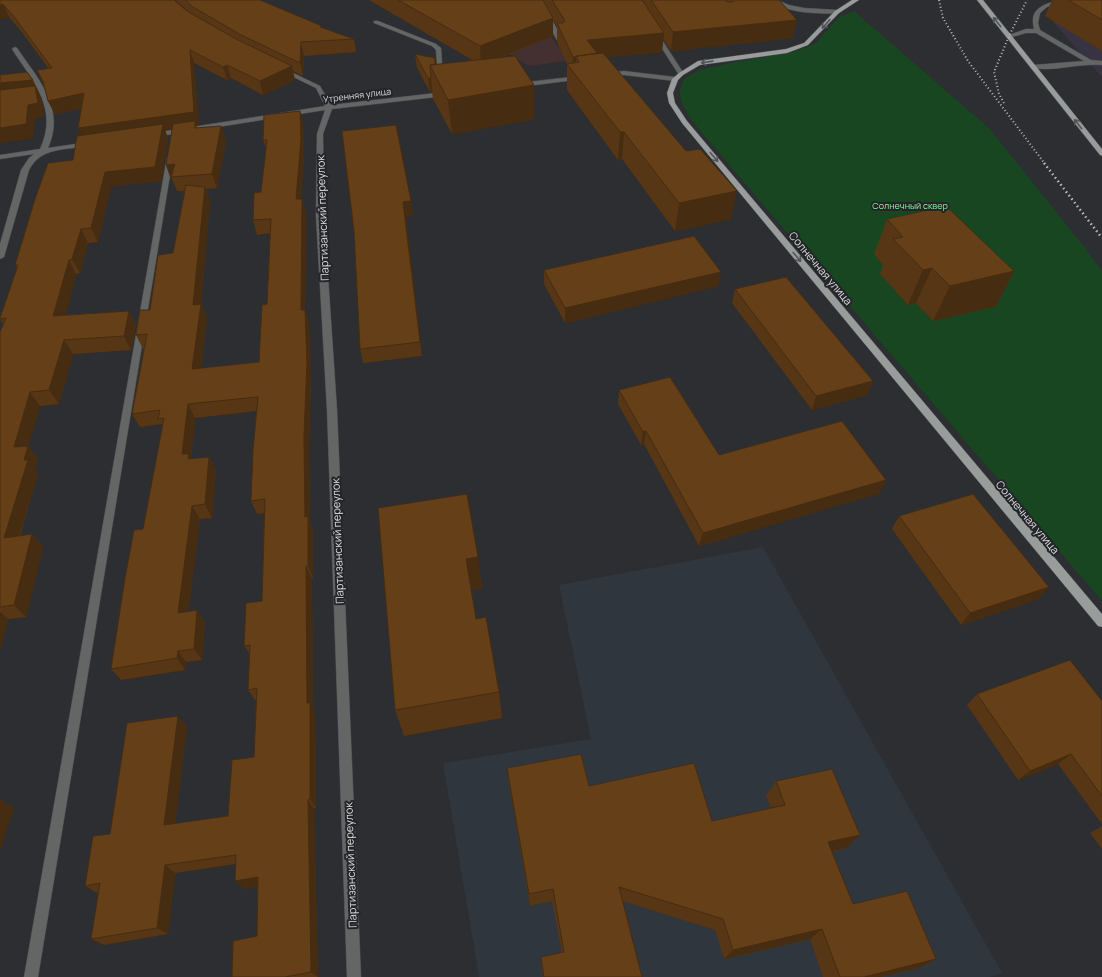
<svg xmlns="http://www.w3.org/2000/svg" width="1102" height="977" viewBox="0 0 1102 977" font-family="Manrope,sans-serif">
<rect width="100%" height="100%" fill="#2c2e31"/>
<!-- commercial -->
<path fill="#443030" d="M426,5l117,20 18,26 5,10 -37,5z"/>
<!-- industrial -->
<path fill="#383343" d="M1064,0h38v77l-49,-55z"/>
<!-- built -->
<path fill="#30363e" d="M763,547l239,426 -12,4h-511l-36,-214 148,-24 -32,-154z"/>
<!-- green -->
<path fill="#184620" d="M854,11l135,117 96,120 17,23v330l-382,-447c-12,-15 -41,-43 -40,-63 0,-4 3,-8 4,-12l15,-9 36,-8 58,-10 23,-9 23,-26z"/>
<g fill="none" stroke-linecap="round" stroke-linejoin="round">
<defs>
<path id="minor" d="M535,0h6l22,40 -1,1 -5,-1z
M770,0h7l12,5 15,3 33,2 3,2 -3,2c-21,-1 -50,0 -67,-14z
M1058,0h9l-20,7 -7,6 -2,10 2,7 51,30 11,1v4c-24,-2 -48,7 -71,3l-1,-1 3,-2 51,-4 -48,-28h-10l-17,5 -3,-2 20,-7h8c-5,-20 8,-24 24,-29z
M374,21h4l58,23 5,4 2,31 -5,-1 -2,-28 -4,-4 -58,-23z
M653,32h4l27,42 -1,1h-4l-27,-42z
M15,47l2,1c21,31 49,60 31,100l41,-6 3,2 -3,2c-24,4 -48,1 -60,24l-25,87 -4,2v-15l21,-74 8,-12 5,-4 -34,5v-4l40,-6c19,-41 -7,-67 -28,-100z
M283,68l37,18 11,19 114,-13 3,2 -3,2 -113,13 -9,25 1,82 13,194 24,567h-14l-20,-567 -11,-194 1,-82 8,-24 -171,27 -3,-2 3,-2 171,-27 -9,-18 -35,-17 -1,-1z
M624,71l51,6 3,2 -3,2 -51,-6 -16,2 -3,-2 3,-2z
M581,76l2,1v2l-64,8 -3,-2 3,-2z
M170,155l3,2 -135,820h-14l143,-820z"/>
<path id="major" d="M852,0h7l-20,13 -31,32 -21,8 -87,12 -17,10 -5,5 -5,13 2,10 12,18 415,493v13l-4,-1 -416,-503 -13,-20 -2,-10 5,-14 7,-6 19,-12 88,-12 18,-6 31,-32z
M977,0h6l119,149v7l-2,-1z"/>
</defs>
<!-- minor casing -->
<use href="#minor" stroke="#484a4d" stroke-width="1"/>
<!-- major casing -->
<use href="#major" stroke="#484a4d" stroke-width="1"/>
<!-- minor -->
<use href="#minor" fill="#646565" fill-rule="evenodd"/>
<!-- major -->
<use href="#major" fill="#989c9a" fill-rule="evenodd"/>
<!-- rail-far1 -->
<path stroke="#babbbd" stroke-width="2" stroke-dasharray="1 2.5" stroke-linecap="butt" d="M939,0l4,18 25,43 77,103
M1004,103l-5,-9 -5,-22 15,-36 18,-36"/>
<!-- rail -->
<path stroke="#babbbd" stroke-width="2.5" stroke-dasharray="1.5 3" stroke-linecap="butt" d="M1044,163l58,75"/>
</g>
<!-- wall -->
<path fill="#563615" d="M0,0l187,11 2,1 -14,-12h85l62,28 32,11 2,13 -52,4 -1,20 -10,-5 2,9 -32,15 -32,-17 -4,2 -33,-17 5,62 -3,1 1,2 24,-2 5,14 -9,48 -11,1 4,12 -9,103 6,14 -6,50 58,-6 8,-58 3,-71 -13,2 -4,-15 8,-28 5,-44 -3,-8 37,-29 3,14 1,28 -3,46h1l4,14 -1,98 4,13 2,52 -2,75 1,71 3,7v49l-1,1 1,130 2,4 1,95 -2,1 4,168h-86l25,-41v-50l-13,3 -8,-25 -61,9 -7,61 -64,11 -13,-6 8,-46h-2l-12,-7 25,-52 77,-108 -12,98 53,-8 26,-59 2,-57h-1l-7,-10 2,-36 -6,-8 18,-45 2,-88 -7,1 -6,-13 5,-90 -61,7 -4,39 1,2 17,-2 7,13 -4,48 -12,1 -12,93 17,10 -3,38 -16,2 -1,8 -64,10 -10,-11 32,-140 20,-102 -1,-3 -22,3 -8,-13 12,-65h-1l-7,-14 14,-25 23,-57 12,-62h-8l-5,-12h-1l-5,-14 6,-36 -7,1 3,8 -7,43 -50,5 -13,56 -10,1 -8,30 -4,1 -11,41 64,-4 7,14 -5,25 -58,4 -14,50 -19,2 -12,40 10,13 -3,10 3,4 -18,63 12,-2 11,13 -17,70 -18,2 -8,31v-318l3,-8 -3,-5v-1l17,-50 -2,-3 58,-105 9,-25 -1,-27 -26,6 -7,-13 -5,-18 -6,-13 12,-1 -28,-38 -12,-14 -9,2z
M369,0h410l18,20 -5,18 -121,13 -8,-12 -1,13 -55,5 124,162 -56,12 -53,-72 -4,1 -51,-70v-26l-10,-22v-15l-4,-7v16l-53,22 34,27v34l-82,15 -19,-35 -1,-8 -2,1 -13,-24 -2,-14 20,11 39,-4z
M1052,0h50v51l-57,-35z
M342,131l71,84 -7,1 16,140 -59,7 -3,-14 -6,-118z
M887,219l127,52 -18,35 -63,15 -17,-18 -8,2 -28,-31 3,-9 -9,-11z
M544,270l174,16 -153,37 -21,-39z
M735,289l138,92 -6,14 -55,15 -80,-107z
M619,390l100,65 161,38 -181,53 -55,-102 -3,1 -23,-41z
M899,516l150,71 -11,12 -77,26 -69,-96z
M478,557l4,31 -11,2 5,29 23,73 3,26 -98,18 -9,-26z
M977,694l125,7v123l-44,-60 -40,16 -51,-75z
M507,768l82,18 123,35 59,-13 -5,-12 10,-15 84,54 -14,13 -14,4 21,52 83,55 -18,9 -37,9h-58l-13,-38 -86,20 -9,-29 -92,-29 19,76h-99l-2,-11v-9l21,-5 -10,-51 -22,5 -21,-122z
M1102,826v23l-12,-16z"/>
<!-- shaded-wall -->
<path fill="#462c11" d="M3,4l6,13 -9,2v-14z
M553,18v18l-72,29 -1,-19z
M797,20l-5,18 -121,13 2,-19z
M664,33l-2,19 -65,6 -18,4 8,-22z
M301,42l3,14 -1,20 -3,-13z
M190,50l4,13 5,62 -3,1 3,9 -4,-7v-2l-30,4 3,8 -7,43 -50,5 -13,56 -7,-14 -6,-86 -7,-14z
M576,56v18l-4,-4 1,-13z
M227,65l4,13 -4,2 -4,-13z
M292,66l3,14 -32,15 -3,-14z
M428,78h3l1,13 -2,1z
M33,80l9,20 2,16 -9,3 -2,19 -33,5v-60z
M534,85v34l-82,15 -4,-34z
M84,93l6,13 -35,8 -7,-13z
M300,111l3,14 1,28 -4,60 -4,-14z
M221,126l5,14 -9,48 -5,-14z
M620,132h4l-2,27 -4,1z
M175,164l-4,13 1,2h-1l-5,-14z
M205,187l5,14 -10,114 1,-11 6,14 -8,65 -7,-14 1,-64z
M737,191l-6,28 -56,12 4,-28z
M302,199l4,14 -1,98 4,13 2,52 -2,75 1,71 3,7v49l-5,-12 -3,-49 -4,-207z
M411,201l2,14 -7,1 16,140 -2,-14 -17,-140z
M81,229l7,14 -8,30 -8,-14z
M69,260l7,14 -14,56 -9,-14z
M932,268l-16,35 -8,2 15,-35z
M1014,271l-18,35 -63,15 17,-35z
M721,272l-3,14 -153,37v-15z
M129,311l7,14 -5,25 -7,-14z
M64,340l9,14 -14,50 -10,-14z
M873,381l-6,14 -55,15 4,-14z
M30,392l10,14 -12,40 10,13 -3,10 3,4 -23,77 -11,-12 10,-91z
M188,404l7,14 -4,39 5,10 -14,-13z
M646,431l-2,13 -3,1 2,-13z
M209,457l7,13 -4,48 -7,-14z
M886,480l-6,13 -181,53 4,-13z
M192,506l8,13 -14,106 -8,-12z
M32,534l11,13 -17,70 -12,-12z
M478,557l4,31 -11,2 -5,-31z
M306,566l6,13 1,130 2,4 1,95 -6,-9 -3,-96z
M1049,587l-11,12 -77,26 9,-12z
M197,610l8,12 -3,38 -8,-11z
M0,612l8,7 -8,31z
M178,651l8,11 -1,8 -8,-12z
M178,716l9,10 -13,108 -10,-9z
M1071,754l-13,10 -40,16 12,-9z
M0,799l14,9 -14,43z
M308,800l6,9 4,168 -7,-5z
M860,835l-14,13 -30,7 12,-13z
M165,865l10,8 -7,61 -11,-6z
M258,877l8,7 -22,5 -9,-8z
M822,929l-12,10 -86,20 9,-9z
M936,959l-18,9 -37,9h-17z"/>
<!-- building -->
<path fill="#643f18" stroke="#462c11" d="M0,0h174l13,11 49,28 56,27 -32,15 -33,-16 -4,2 -33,-17 4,62 -116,16 6,-35 -36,8 -5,-20 -6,-11 15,-2 -37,-50 -12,-14 -3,1z
M185,0h75l62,26 -2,1 34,12 -53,3 -1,21 -59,-28 -48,-28z
M398,0h145l10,18 -73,28z
M552,0h90l22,33 -77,7 10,13 -24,4 -16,-34h6l2,-2z
M651,0h74l2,2h6l1,-2h45l18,20 -124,12z
M1068,0h34v20z
M603,53l83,98 14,-2 37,42 -58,12 -55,-71h-4l-53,-68 12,-2 -3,-6z
M415,54l20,4v7h-5l1,13h-3z
M515,56l19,29 -86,15 -18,-35z
M27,72l6,8 -33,3v-8z
M35,86l3,17 -10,2 -2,19 -26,4v-38z
M300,111l1,28 -5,60h6l-1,111h4l2,52 -3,75 1,80 3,-1v50h-2l1,137h3v96l-2,1 3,172 -26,5h-53l1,-36 24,-5 1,-59 -23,4 1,-26 -71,10 -8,63 -66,11 9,-56 -15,3 8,-50 17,-2 17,-111 51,-7 -14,109 64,-9 4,-56 22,-3 3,-69 -9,2 2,-45 -6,1 2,-43 16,-2 3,-102 -14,2 2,-51 5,-53 -70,7 -6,50h7l-1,5 21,-2 -4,47 -13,2 -14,107 19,-3 -3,39 -16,2 -1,7 -66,11 14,-91 9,-48 9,-1 21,-111 -6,1 2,-9 -28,4 15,-80 -11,1 4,-25h10l8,-55 15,-2 13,-68 19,2 -12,118 8,-1 -9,65 67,-7 3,-57 5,-1 4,-85 -18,1 1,-27 7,-1 6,-52h-4l1,-25z
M195,121v7l26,-2 -9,48 -41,3 4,-13 -9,1 7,-41z
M163,124l-8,43 -50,5 -14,56 -10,1 -9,30 -3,1 -16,56 76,-5 -5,25 -60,4 -15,50 -19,2 -16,55 14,-1 -4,14h4l-24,78 28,-4 -18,71 -14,2v-275l6,-14 -6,1v-1l18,-53h-3l20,-66 13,-36 25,-3 4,-24z
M396,125l15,76 -8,1 17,140 -60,7 -6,-118 -12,-100z
M946,206l68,65 -64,15 -18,-18 -9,2 -30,-31 10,-2 -16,-18z
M694,236l27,36 -156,36 -21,-38z
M786,277l87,104 -57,15 -81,-107z
M670,377l49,78 123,-34 44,59 -183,53 -57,-102 -3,1 -24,-42z
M467,494l11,63 -12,2 10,60 10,-2 13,75 -104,18 -17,-202z
M973,494l76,93 -79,26 -71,-97z
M1070,660l32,41v95l-31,-42 -41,17 -53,-77z
M581,754l8,32 105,-23 18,58 73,-16 -9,-24 56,-12 28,66 -32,7 25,62 54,-13 29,68 -72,18h-24l-18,-48 -89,21 -10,-31 -104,-32 23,90h-98l-3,-20 23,-5 -11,-63 -24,5 -22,-126z"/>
<!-- one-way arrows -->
<defs><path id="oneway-shaft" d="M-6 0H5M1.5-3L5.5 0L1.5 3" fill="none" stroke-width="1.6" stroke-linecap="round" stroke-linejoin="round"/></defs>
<g stroke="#525556">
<use href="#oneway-shaft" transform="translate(997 22) rotate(-129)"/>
<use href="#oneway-shaft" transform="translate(826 24) rotate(132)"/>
<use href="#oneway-shaft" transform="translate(707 62) rotate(172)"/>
<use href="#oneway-shaft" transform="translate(1078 124) rotate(-128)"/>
<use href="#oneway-shaft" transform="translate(714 157) rotate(50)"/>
<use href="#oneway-shaft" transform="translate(797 257) rotate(50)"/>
</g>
<g text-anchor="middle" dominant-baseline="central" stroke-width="4" stroke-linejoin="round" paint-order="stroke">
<!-- far-street labels -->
<g font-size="9" fill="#dbdcde" stroke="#232528">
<text transform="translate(357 95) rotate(-7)">Утренняя улица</text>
</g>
<!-- far-park labels -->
<g font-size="9" fill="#8ff59c" stroke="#232528">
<text x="910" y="205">Солнечный сквер</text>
</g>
<!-- street labels -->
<g font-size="11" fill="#dbdcde" stroke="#232528">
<text transform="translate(322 218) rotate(-92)">Партизанский переулок</text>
<text transform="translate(821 268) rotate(50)">Солнечная улица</text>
<text transform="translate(1028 517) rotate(50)">Солнечная улица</text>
<text transform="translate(337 541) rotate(-92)">Партизанский переулок</text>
<text transform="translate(350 865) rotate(-92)">Партизанский переулок</text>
</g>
</g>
</svg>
